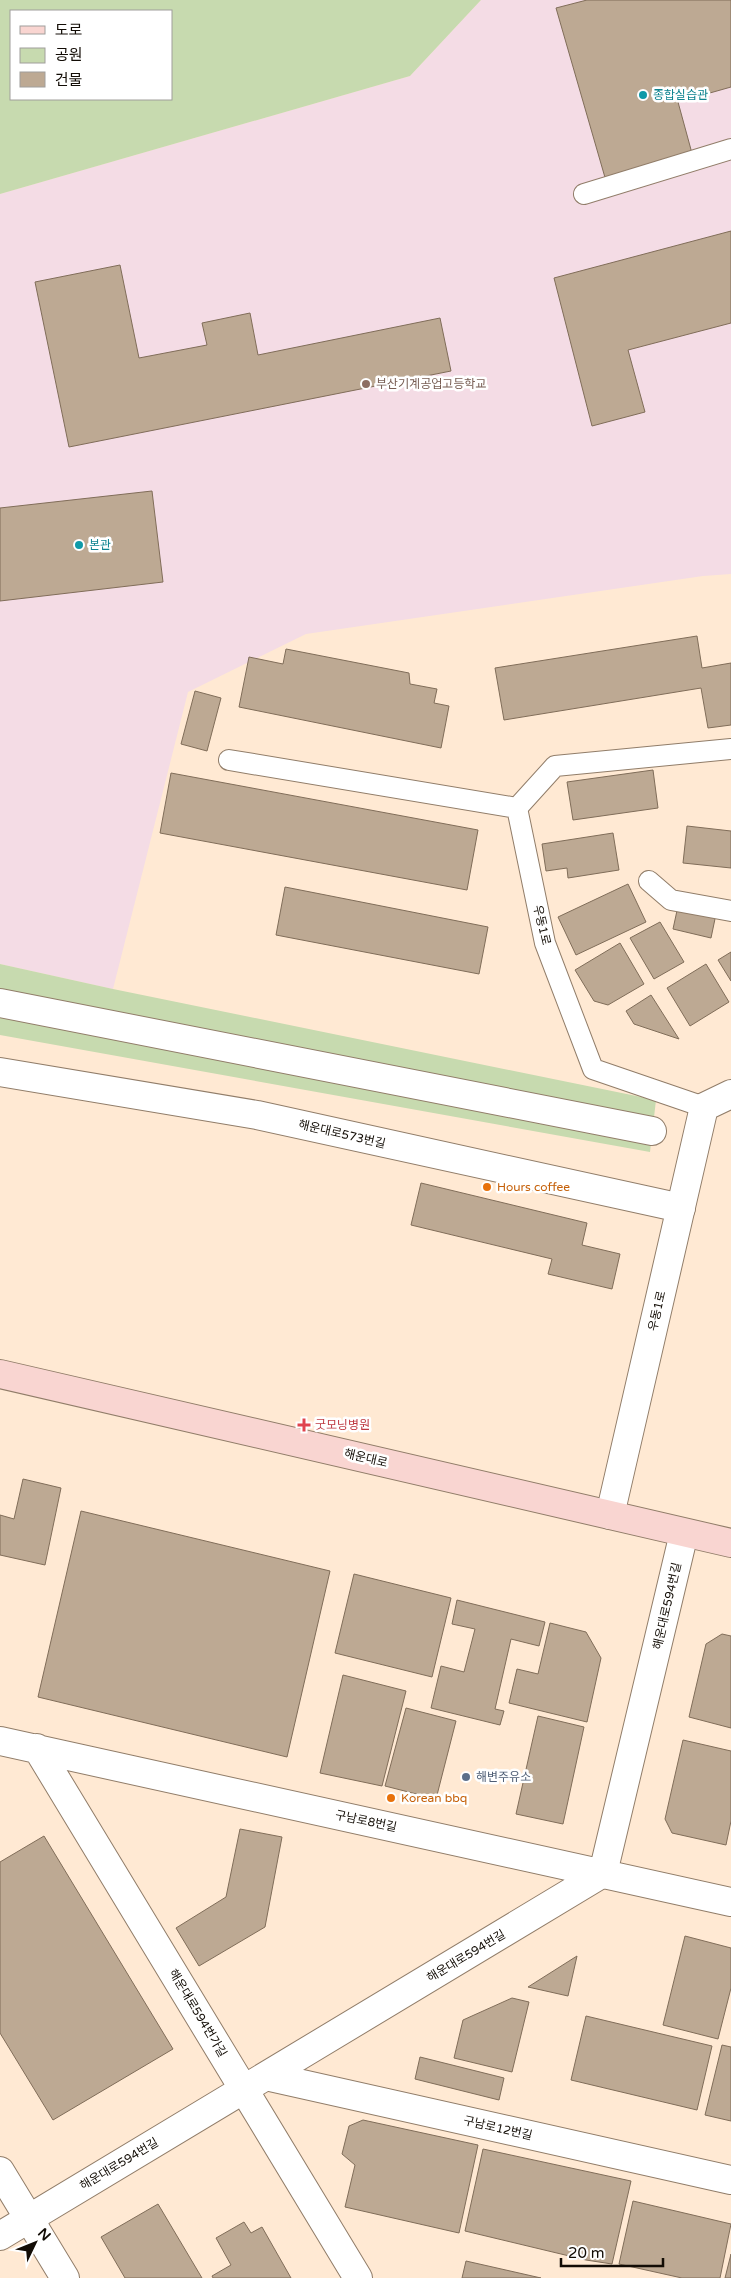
<svg xmlns="http://www.w3.org/2000/svg" width="731" height="2278" viewBox="0 0 731 2278" font-family="'Varela Round','Noto Sans KR',sans-serif">
<rect width="100%" height="100%" fill="#ffe9d3"/>
<!-- education -->
<path fill="#f4dce5" d="M481,0h250v574l-28,2 -397,58 -118,58 -75,297 -113,-25v-770l410,-118z"/>
<!-- green -->
<path fill="#c7daaf" fill-rule="evenodd" d="M0,0h481l-71,76 -410,118zM171,11v88h-160v-88z
M0,964l113,25 543,111 -6,52 -650,-117z"/>
<!-- building -->
<path fill="#bda993" stroke="#806d59" d="M587,0h144v87l-53,15 15,55 -87,24 -50,-173z
M731,231v92l-103,27 17,62 -53,14 -38,-148z
M120,265l19,93 68,-13 -5,-22 48,-10 8,42 182,-37 11,53 -382,76 -34,-165z
M152,491l11,91 -163,19v-93z
M697,636l5,32 29,-5v62l-23,3 -7,-40 -197,32 -9,-52z
M286,649l123,24 1,11 27,5 -3,14 15,3 -8,42 -202,-41 10,-50 34,7z
M195,691l26,7 -14,53 -26,-7z
M653,770l5,38 -85,12 -6,-38z
M171,773l307,57 -11,60 -307,-57z
M687,826l44,5v37l-48,-5z
M613,833l6,37 -51,8 -1,-10 -21,3 -4,-27z
M628,884l18,38 -70,33 -18,-38z
M285,887l203,40 -9,47 -203,-39z
M678,906l38,8 -5,24 -38,-9z
M660,922l24,40 -30,17 -24,-41z
M620,943l24,41 -36,21 -14,-4 -19,-31z
M731,952v29l-13,-21z
M706,964l23,38 -39,24 -23,-38z
M651,995l28,44 -45,-15 -8,-13z
M421,1183l166,40 -5,22 38,9 -8,35 -64,-15 4,-15 -141,-34z
M23,1479l38,9 -16,77 -45,-10v-40l14,4z
M81,1511l249,60 -43,186 -249,-60z
M354,1574l97,24 -19,79 -97,-24z
M457,1600l88,22 -6,24 -28,-7 -16,70 9,2 -4,14 -69,-17 10,-42 23,6 11,-43 -23,-5z
M550,1623l36,9 15,26 -14,64 -78,-19 8,-34 21,5z
M722,1634l9,2v92l-42,-11 17,-73z
M343,1675l63,16 -24,95 -62,-13z
M406,1708l50,13 -20,78 -51,-13z
M538,1716l46,11 -21,97 -47,-10z
M683,1740l48,11v70l-5,24 -54,-12 -7,-14z
M240,1829l42,8 -17,90 -66,39 -23,-38 50,-31z
M44,1836l129,213 -120,71 -53,-87v-171z
M685,1936l46,12v40l-13,51 -55,-14z
M577,1956l-9,40 -40,-9z
M512,1998l17,4 -17,70 -58,-14 9,-38z
M586,2016l126,30 -15,64 -126,-30z
M722,2045l9,2v74l-26,-6z
M420,2057l84,21 -5,22 -84,-21z
M363,2120l115,25 -19,88 -114,-26 10,-42 -13,-11 7,-28z
M483,2149l148,32 -19,83 -26,-4 -121,-29z
M633,2201l98,23 -11,54h-38l-63,-14z
M158,2204l44,74h-77l-24,-41z
M244,2222l7,11 11,-6 29,51h-78l-1,-2 19,-11 -15,-27z
M731,2254v24h-6z
M466,2261l75,17h-79z"/>
<g fill="none" stroke-linecap="round" stroke-linejoin="round">
<defs>
<path id="service" d="M584,194l147,-45
M229,760l288,48
M517,808l28,135 48,126 111,38
M517,808l38,-42 176,-17
M649,881l22,19 60,11"/>
<path id="pedestrian" d="M0,1003l652,128"/>
<path id="minor" d="M0,1072l257,43 424,93
M0,1741l731,161
M37,1748l321,530
M266,2076l465,104
M0,2236l603,-363 81,-340"/>
<path id="tertiary" d="M610,1515l94,-408 27,-13
M0,2171l65,107"/>
<path id="secondary" d="M0,1374l731,169"/>
</defs>
<!-- service casing -->
<use href="#service" stroke="#917d69" stroke-width="22"/>
<!-- pedestrian casing -->
<use href="#pedestrian" stroke="#917d69" stroke-width="30"/>
<!-- minor casing -->
<use href="#minor" stroke="#917d69" stroke-width="30"/>
<!-- tertiary casing -->
<use href="#tertiary" stroke="#917d69" stroke-width="30"/>
<!-- secondary casing -->
<use href="#secondary" stroke="#917d69" stroke-width="30"/>
<!-- service -->
<use href="#service" stroke="#fff" stroke-width="20"/>
<!-- pedestrian -->
<use href="#pedestrian" stroke="#fff" stroke-width="28"/>
<!-- minor -->
<use href="#minor" stroke="#fff" stroke-width="28"/>
<!-- tertiary -->
<use href="#tertiary" stroke="#fff" stroke-width="28"/>
<!-- secondary -->
<use href="#secondary" stroke="#f9d5d1" stroke-width="28"/>
</g>
<!-- markers -->
<g fill="#0f9aa8" stroke="#fff" stroke-width="2">
<circle cx="643" cy="95" r="5"/>
<circle cx="79" cy="545" r="5"/>
</g>
<circle fill="#8d6e63" stroke="#fff" stroke-width="2" cx="366" cy="384" r="5"/>
<g fill="#e8710a" stroke="#fff" stroke-width="2">
<circle cx="487" cy="1187" r="5"/>
<circle cx="391" cy="1798" r="5"/>
</g>
<path fill="#e0444e" stroke="#fff" stroke-width="2" d="M301.5 1417.5h5v5h5v5h-5v5h-5v-5h-5v-5h5z"/>
<circle fill="#5c6f8a" stroke="#fff" stroke-width="2" cx="466" cy="1777" r="5"/>
<g text-anchor="middle" dominant-baseline="central" stroke-width="5" stroke-linejoin="round" paint-order="stroke">
<!-- culture labels -->
<g font-size="12" fill="#0d838f" stroke="#fff" text-anchor="start">
<text x="653" y="95">종합실습관</text>
<text x="89" y="545">본관</text>
</g>
<!-- education labels -->
<g font-size="12" fill="#785e54" stroke="#fff" text-anchor="start">
<text x="376" y="384">부산기계공업고등학교</text>
</g>
<!-- street labels -->
<g font-size="12" fill="#120c05" stroke="#fff">
<text transform="translate(542 925) rotate(77)">우동1로</text>
<text transform="translate(342 1134) rotate(13)">해운대로573번길</text>
<text transform="translate(657 1311) rotate(-77)">우동1로</text>
<text transform="translate(366 1458) rotate(13)">해운대로</text>
<text transform="translate(667 1606) rotate(-77)">해운대로594번길</text>
<text transform="translate(366 1821) rotate(12)">구남로8번길</text>
<text transform="translate(466 1956) rotate(-31)">해운대로594번길</text>
<text transform="translate(198 2013) rotate(59)">해운대로594번가길</text>
<text transform="translate(498 2128) rotate(13)">구남로12번길</text>
<text transform="translate(119 2164) rotate(-31)">해운대로594번길</text>
</g>
<!-- food labels -->
<g font-size="12" fill="#c56008" stroke="#fff" text-anchor="start">
<text x="497" y="1187">Hours coffee</text>
<text x="401" y="1798">Korean bbq</text>
</g>
<!-- health labels -->
<g font-size="12" fill="#be3a42" stroke="#fff" text-anchor="start">
<text x="315" y="1425">굿모닝병원</text>
</g>
<!-- service labels -->
<g font-size="12" fill="#4e5e75" stroke="#fff" text-anchor="start">
<text x="476" y="1777">해변주유소</text>
</g>
</g>
<!-- legend -->
<rect x="10" y="10" width="162" height="90" fill="#ffffff" stroke="#a09e9b"/>
<rect x="20" y="26" width="25" height="8" fill="#f9d5d1" stroke="#a09e9b"/>
<text x="55" y="35" font-size="15" fill="#120c05">도로</text>
<rect x="20" y="48" width="25" height="15" fill="#c7daaf" stroke="#a09e9b"/>
<text x="55" y="60" font-size="15" fill="#120c05">공원</text>
<rect x="20" y="72" width="25" height="15" fill="#bda993" stroke="#a09e9b"/>
<text x="55" y="85" font-size="15" fill="#120c05">건물</text>
<!-- north arrow -->
<g transform="translate(35 2243) rotate(47)" stroke="#ffffff" stroke-width="4" paint-order="stroke">
<path d="M0-4L9 19L0 12L-9 19Z" fill="#120c05"/>
<text y="-8" font-size="14" font-weight="bold" text-anchor="middle" fill="#120c05">N</text>
</g>
<!-- scale -->
<path d="M561 2258v8h102v-8" fill="none" stroke="#120c05" stroke-width="2.5"/>
<text x="568" y="2258" font-size="15" fill="#120c05" stroke="#ffffff" stroke-width="4" paint-order="stroke">20 m</text>
</svg>
